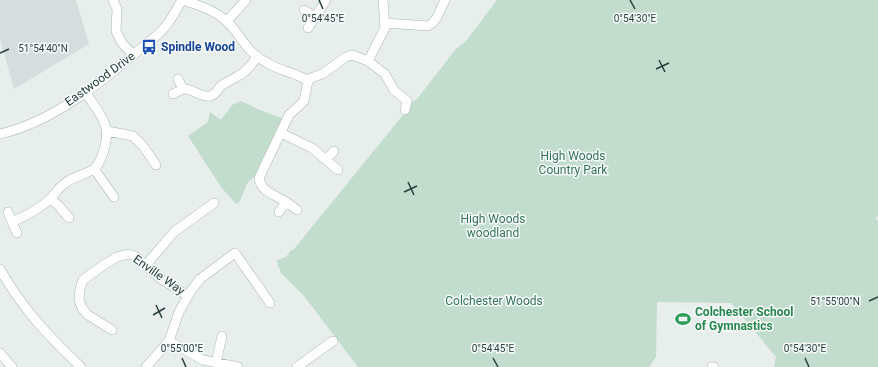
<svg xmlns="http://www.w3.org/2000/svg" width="878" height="367" viewBox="0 0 878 367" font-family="Roboto,sans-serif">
<rect width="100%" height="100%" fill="#e7eeec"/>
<!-- built -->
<path fill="#d5dedc" d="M0,0h76l13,44 -75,45 -14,-50z"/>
<!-- green -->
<path fill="#c2ddce" d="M497,0h381v216l-2,2 2,3v146h-104l2,-10 -45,-54 -74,-1 -1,55 -7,10h-291l-54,-71 -24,-24v-3l-2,-2 -1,-7 9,-3 4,-6 4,-2 113,-139 3,-7 7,-4 38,-49 11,-9z
M241,101l19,9 22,8 -28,59 -6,5 -9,21 -3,1 -15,-17 -33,-51 20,-14 2,-10 11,8 11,-15z"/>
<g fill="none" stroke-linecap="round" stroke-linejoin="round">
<defs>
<path id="minor" d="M113,0l4,9 -1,22 6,12 11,12
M183,0c15,5 31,10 42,20 10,8 16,20 24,29 4,5 11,10 17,13 13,9 29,10 42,19
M304,10l11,7
M227,21l19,-21
M385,23l43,3c10,-5 12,-17 17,-26
M308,28l18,-28
M368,61l17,-33 -2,-28
M178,79l5,10c10,-1 18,9 27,7 6,-1 7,-6 11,-10 5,-4 11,-6 17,-10 8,-4 14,-11 19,-20
M173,94l10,-5
M107,131l26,5 10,10 13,19
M281,133l31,15 26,22
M0,134c52,-12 101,-51 140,-85 9,-8 19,-14 26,-23 6,-8 11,-17 16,-26
M326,160l8,-9
M94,169l20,28
M50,199l8,6 11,13
M297,210c-5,-4 -10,-8 -16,-11 -10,-6 -20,-8 -22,-21l30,-63 15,-14 4,-20 3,-3 11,-4 24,-17 6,-2 16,6 17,13 9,16 13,11 -2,9
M8,212l4,10c14,-6 29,-14 40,-25 4,-4 6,-9 12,-13 9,-8 21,-9 30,-15 5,-4 7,-10 9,-16 10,-29 -3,-38 -18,-61
M279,212l7,-10
M12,222l5,11
M146,265l28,-33 40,-29
M0,269c21,38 49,68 81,98
M112,330l-24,-15 -6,-7 -3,-8 1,-11 3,-9 22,-16 12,-7 11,-3 7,2 26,23 27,17
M169,341l34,19 35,7
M0,353l12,14
M216,363l6,-27
M146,367l23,-26 10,-29 12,-21 9,-12 35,-26 35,50
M297,367l36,-26
M712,367h2"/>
</defs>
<!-- minor casing -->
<use href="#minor" stroke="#aab6b4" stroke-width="10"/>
<!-- minor -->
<use href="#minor" stroke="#fff" stroke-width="9"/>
</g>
<!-- ticks -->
<path fill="none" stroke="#273f3d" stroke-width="1.5" d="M319,0l4,9M630,0l5,9M0,53l9,-4M659,60l6,12M656,69l13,-6M408,182l6,13M404,192l13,-6M869,301l9,-4M156,305l6,13M153,315l12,-7M182,358l4,9M493,358l5,9M805,358l4,9"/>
<!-- icons -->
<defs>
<symbol id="bus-bare" viewBox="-9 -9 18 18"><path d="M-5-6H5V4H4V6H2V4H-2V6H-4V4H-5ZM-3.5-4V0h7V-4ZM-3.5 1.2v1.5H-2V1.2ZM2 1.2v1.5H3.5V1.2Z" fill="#1a4fb4" stroke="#f7fbfa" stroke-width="2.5" paint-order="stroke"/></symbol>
<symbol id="stadium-bare" viewBox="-9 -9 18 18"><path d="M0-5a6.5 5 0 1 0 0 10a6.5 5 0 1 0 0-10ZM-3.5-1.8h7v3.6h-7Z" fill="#2e9e5b" stroke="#f7fbfa" stroke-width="2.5" paint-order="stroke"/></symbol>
</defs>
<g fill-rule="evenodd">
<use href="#bus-bare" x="138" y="36" width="22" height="22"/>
<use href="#stadium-bare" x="672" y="308" width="22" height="22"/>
</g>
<g text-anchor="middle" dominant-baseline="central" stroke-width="3" stroke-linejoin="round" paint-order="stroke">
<!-- transit labels -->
<g font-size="12" font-weight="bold" fill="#164399" stroke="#f7fbfa" text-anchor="start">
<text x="161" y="47">Spindle Wood</text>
</g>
<!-- street labels -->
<g font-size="12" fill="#273f3d" stroke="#f7fbfa">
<text transform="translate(100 79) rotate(-36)">Eastwood Drive</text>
<text transform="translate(159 275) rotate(35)">Enville Way</text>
</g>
<!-- park labels -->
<g font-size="12" fill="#347358" stroke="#f7fbfa">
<text x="573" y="156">High Woods<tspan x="573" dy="14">Country Park</tspan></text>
<text x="493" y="219">High Woods<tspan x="493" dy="14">woodland</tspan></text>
<text x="494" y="301">Colchester Woods</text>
</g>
<!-- leisure labels -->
<g font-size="12" font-weight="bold" fill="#27864d" stroke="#f7fbfa" text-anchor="start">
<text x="695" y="312">Colchester School<tspan x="695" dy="14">of Gymnastics</tspan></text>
</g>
</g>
<g font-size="10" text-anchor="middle" fill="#273f3d" stroke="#f7fbfa" stroke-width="3" stroke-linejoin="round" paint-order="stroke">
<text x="323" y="22">0°54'45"E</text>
<text x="635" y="22">0°54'30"E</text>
<text x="43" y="52">51°54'40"N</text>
<text x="835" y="305">51°55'00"N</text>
<text x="182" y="352">0°55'00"E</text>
<text x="493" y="352">0°54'45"E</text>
<text x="805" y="352">0°54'30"E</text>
</g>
</svg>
